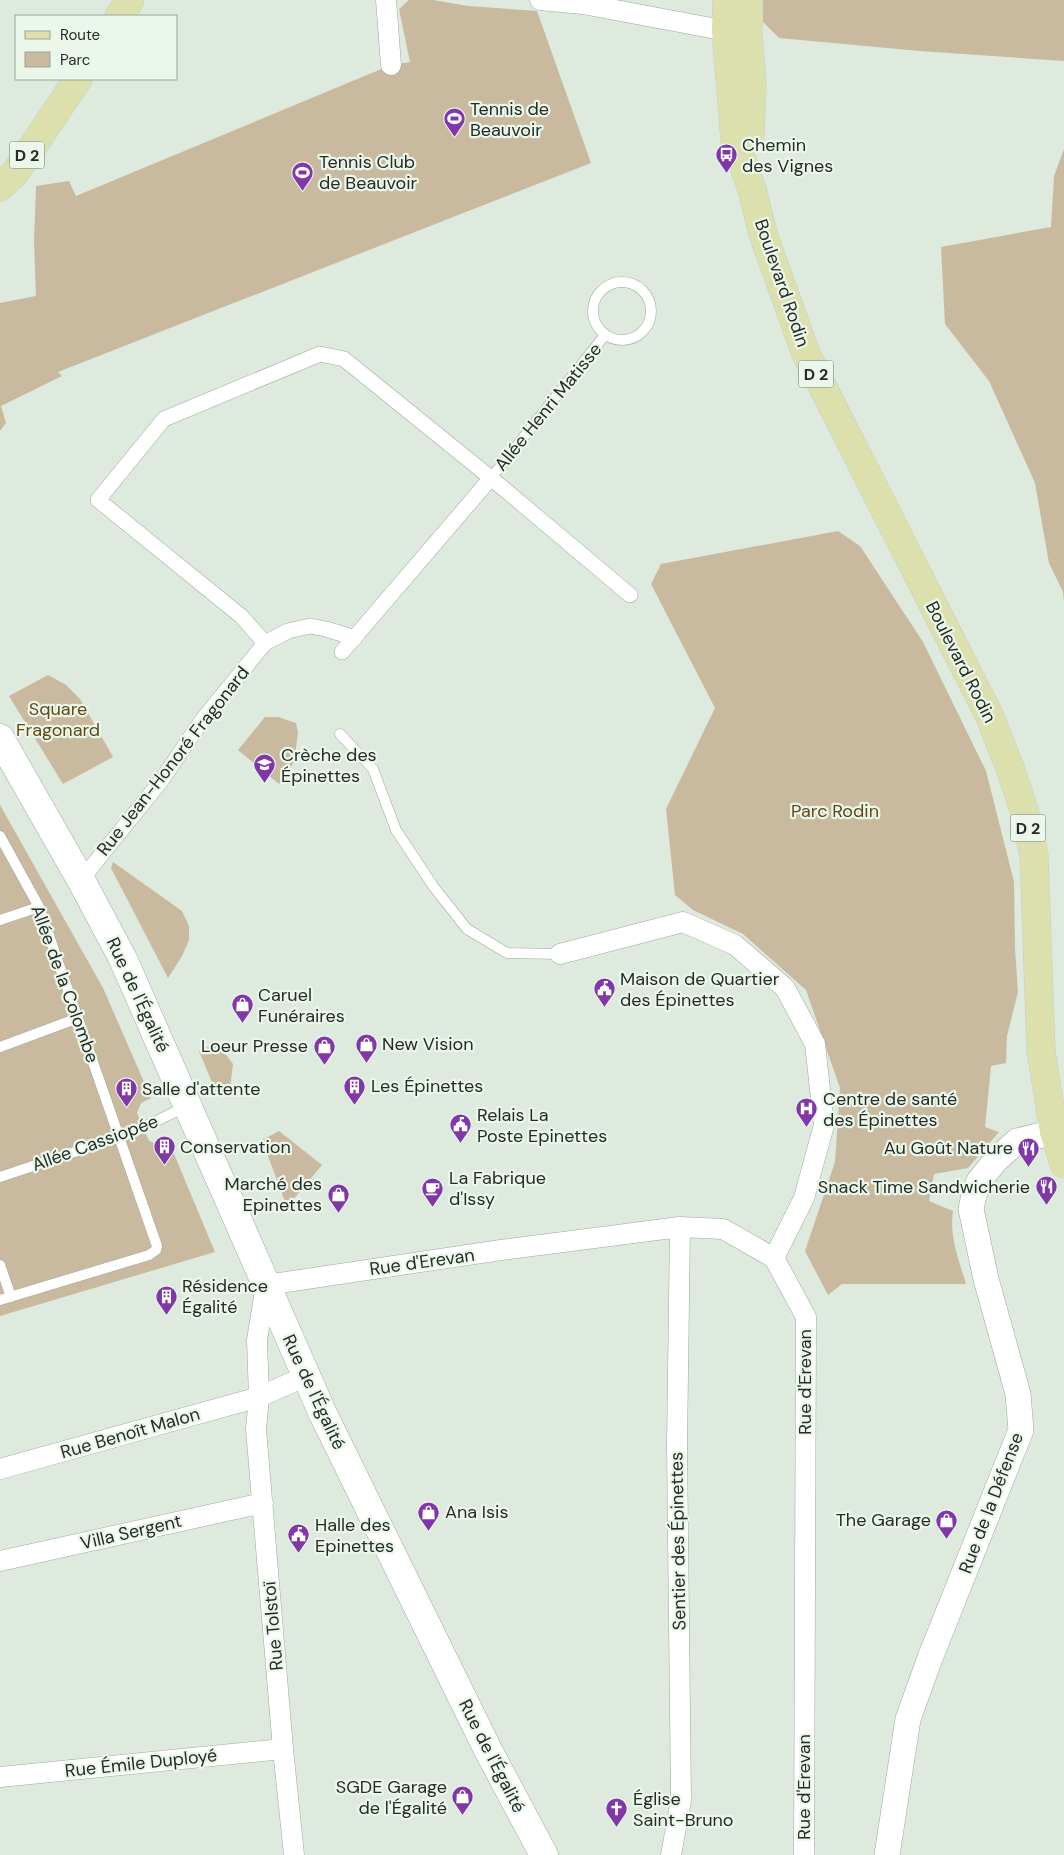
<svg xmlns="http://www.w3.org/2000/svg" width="1064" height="1855" viewBox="0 0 1064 1855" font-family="'DM Sans',sans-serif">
<rect width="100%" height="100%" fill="#ddeadd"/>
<!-- green -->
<path fill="#c9b99e" d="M409,0h24l35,6 69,5 54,152 -533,209 4,4 -61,30 5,17 -6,8v-128l36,-7 -2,-54 2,-56 33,-5 7,15 315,-131 19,-3 -11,-53z
M763,0h301v61l-144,-10 -141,-13 -16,-16z
M1064,149v453l-1,-10 -14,-29 -14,-80 -46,-102 -44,-57 -4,-77 110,-20 3,-51z
M838,531l22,15 63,96 63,129 28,111 1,66 3,44 -11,44 -1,27 -15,3 -6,61 14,5 -31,36 -34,6 -5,27 24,10c-4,25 6,49 13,73h-124l-14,11 -23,-44 30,-89 5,-74 -34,-98 -63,-56 -50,-24 -18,-15 -9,-86 49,-101 -64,-124 10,-20z
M48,675l18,10 14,14 33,58 -50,27 -54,-88z
M265,717h13l18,6 2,10 -4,29 -15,22 -41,-34z
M0,805l103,183 48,110 -10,5 -4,10 12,28 11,4 9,-3 46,110 -215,64z
M113,862l69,49 7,15v14l-7,16 -14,22 -57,-110z
M217,1043l16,21 -3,24 -12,9 -19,-46z
M279,1131l43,34 -35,42 -25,-67z"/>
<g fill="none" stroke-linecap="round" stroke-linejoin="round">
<defs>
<path id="service" d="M593 311a29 29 0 1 1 58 0a29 29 0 1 1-58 0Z
M491,478l114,-143
M340,734l33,35 23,61 37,56 34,43 40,24 53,1
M0,836l39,71 118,339 -1,4 -7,5 -149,45
M0,920l39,-13
M0,1047l78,-29
M0,1177l134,-45 53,-26
M0,1265l11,32"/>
<path id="pedestrian" d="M265,643l-24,-27 -143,-116 66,-81 156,-65 24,5 147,119 139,117
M342,652l149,-174
M81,880l80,-99 42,-62 62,-76 23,-12 22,-5 16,3 29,9"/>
<path id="minor" d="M386,0l5,65
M540,0l43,4 155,29
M560,954l123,-32 52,23 50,43 30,56 9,81 -20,73 -30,60
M0,1469l259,-72 47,-21
M0,1561l263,-58
M0,1777l283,-28
M294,1855l-11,-106 -27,-320 3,-32 -2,-57 9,-55 235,-35 179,-23 43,2 51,29 32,59 -2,538
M671,1855l10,-55 -4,-354 3,-219"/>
<path id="tertiary" d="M887,1855l21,-136 22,-61 91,-228 -3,-36 -32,-115 -15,-70 3,-14 5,-14 17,-21 21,-19 37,-9"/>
<path id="secondary" d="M0,738l81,142 42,79 200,455 166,338 55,103"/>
<path id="primary" d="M727,0l-1,30 9,111 17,48 11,45 43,120 184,363 21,54 13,39 10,45 7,196 13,81 10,32
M748,0v35l4,48 -2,52
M119,16l11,-16
M0,187l15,-14 63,-94"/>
</defs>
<!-- service casing -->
<use href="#service" stroke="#9eaa9e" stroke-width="11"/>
<!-- pedestrian casing -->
<use href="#pedestrian" stroke="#9eaa9e" stroke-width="16"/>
<!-- minor casing -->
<use href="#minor" stroke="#9eaa9e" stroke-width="21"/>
<!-- tertiary casing -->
<use href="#tertiary" stroke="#9eaa9e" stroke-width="26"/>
<!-- secondary casing -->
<use href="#secondary" stroke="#9eaa9e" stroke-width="29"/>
<!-- primary casing -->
<use href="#primary" stroke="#cbcccb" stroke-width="29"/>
<!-- service -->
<use href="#service" stroke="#fff" stroke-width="10"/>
<!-- pedestrian -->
<use href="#pedestrian" stroke="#fff" stroke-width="15"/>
<!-- minor -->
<use href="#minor" stroke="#fff" stroke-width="20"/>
<!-- tertiary -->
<use href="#tertiary" stroke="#fff" stroke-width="25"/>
<!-- secondary -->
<use href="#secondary" stroke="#fff" stroke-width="28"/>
<!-- primary -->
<use href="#primary" stroke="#dce0ac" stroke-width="28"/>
</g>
<!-- icons -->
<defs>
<symbol id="stadium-pin" viewBox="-11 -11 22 30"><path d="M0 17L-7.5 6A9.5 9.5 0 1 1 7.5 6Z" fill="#8137a9" stroke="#eaf7ea"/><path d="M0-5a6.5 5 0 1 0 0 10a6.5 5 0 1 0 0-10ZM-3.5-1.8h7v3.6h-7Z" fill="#fff"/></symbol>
<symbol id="bus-pin" viewBox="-11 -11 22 30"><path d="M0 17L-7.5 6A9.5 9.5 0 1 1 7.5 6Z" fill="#8137a9" stroke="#eaf7ea"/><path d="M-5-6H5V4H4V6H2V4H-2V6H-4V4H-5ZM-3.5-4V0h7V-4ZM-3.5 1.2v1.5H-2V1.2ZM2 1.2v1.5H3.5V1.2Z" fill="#fff"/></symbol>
<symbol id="school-pin" viewBox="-11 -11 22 30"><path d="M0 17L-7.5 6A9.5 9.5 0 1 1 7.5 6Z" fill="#8137a9" stroke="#eaf7ea"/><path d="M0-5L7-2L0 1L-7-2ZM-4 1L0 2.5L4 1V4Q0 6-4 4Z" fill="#fff"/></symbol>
<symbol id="civic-pin" viewBox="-11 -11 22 30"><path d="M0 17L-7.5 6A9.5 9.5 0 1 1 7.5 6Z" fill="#8137a9" stroke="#eaf7ea"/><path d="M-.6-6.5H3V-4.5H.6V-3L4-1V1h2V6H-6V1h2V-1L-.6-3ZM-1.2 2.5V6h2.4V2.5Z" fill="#fff"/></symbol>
<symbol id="shop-pin" viewBox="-11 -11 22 30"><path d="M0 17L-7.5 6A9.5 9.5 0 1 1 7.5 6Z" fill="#8137a9" stroke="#eaf7ea"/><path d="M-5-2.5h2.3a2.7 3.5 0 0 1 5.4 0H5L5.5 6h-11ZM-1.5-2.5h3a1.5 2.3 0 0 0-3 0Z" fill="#fff"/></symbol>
<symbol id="building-pin" viewBox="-11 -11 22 30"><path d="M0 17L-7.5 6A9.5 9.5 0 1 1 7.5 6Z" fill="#8137a9" stroke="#eaf7ea"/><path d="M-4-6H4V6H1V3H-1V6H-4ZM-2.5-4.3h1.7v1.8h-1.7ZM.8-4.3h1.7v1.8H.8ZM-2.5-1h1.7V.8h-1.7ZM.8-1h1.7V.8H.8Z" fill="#fff"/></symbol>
<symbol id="hospital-pin" viewBox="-11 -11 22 30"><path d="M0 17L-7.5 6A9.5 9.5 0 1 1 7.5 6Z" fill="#8137a9" stroke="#eaf7ea"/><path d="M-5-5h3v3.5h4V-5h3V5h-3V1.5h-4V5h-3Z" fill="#fff"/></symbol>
<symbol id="restaurant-pin" viewBox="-11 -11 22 30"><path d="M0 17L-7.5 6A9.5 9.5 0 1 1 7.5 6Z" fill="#8137a9" stroke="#eaf7ea"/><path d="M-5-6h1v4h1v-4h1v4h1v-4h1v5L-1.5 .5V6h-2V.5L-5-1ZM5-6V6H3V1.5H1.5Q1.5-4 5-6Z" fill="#fff"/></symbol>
<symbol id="cafe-pin" viewBox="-11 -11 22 30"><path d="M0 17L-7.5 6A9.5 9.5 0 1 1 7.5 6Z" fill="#8137a9" stroke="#eaf7ea"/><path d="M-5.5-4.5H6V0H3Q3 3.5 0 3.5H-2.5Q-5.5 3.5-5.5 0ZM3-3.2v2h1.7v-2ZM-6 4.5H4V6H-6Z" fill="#fff"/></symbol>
<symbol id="church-pin" viewBox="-11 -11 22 30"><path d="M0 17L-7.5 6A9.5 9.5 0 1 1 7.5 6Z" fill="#8137a9" stroke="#eaf7ea"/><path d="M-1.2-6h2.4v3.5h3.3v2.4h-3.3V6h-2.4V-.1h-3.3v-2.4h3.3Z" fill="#fff"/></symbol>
</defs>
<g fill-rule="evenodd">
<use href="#stadium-pin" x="442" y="106" width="25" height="34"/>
<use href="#bus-pin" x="714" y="142" width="25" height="34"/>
<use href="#stadium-pin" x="290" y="160" width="25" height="34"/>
<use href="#school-pin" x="252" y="752" width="25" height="34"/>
<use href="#civic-pin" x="592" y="976" width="25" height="34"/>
<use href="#shop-pin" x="230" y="992" width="25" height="34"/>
<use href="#shop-pin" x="354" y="1032" width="25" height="34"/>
<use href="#shop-pin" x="312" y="1034" width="25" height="34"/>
<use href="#building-pin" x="342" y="1074" width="25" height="34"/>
<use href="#building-pin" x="114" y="1076" width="25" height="34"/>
<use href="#hospital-pin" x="794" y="1096" width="25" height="34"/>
<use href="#civic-pin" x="448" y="1112" width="25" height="34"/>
<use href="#building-pin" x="152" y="1134" width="25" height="34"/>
<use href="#restaurant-pin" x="1016" y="1136" width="25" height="34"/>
<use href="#restaurant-pin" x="1034" y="1174" width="25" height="34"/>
<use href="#cafe-pin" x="420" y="1176" width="25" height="34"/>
<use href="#shop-pin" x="326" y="1182" width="25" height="34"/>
<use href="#building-pin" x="154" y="1284" width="25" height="34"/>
<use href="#shop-pin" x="416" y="1500" width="25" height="34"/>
<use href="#shop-pin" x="934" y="1508" width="25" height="34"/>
<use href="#civic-pin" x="286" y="1522" width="25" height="34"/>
<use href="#shop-pin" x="450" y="1784" width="25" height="34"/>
<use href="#church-pin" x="604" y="1796" width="25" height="34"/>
</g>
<g text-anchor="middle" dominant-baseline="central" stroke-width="4.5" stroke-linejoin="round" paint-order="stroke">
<!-- shield labels -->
<g fill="#eaf7ea" stroke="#616861" stroke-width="1">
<rect x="9.5" y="141.5" width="35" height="27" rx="4"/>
<rect x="798.5" y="360.5" width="35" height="27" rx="4"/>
<rect x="1010.5" y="814.5" width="35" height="27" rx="4"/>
</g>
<g font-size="16" font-weight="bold" fill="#262b26">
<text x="27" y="155">D 2</text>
<text x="816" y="374">D 2</text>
<text x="1028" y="828">D 2</text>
</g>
<!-- poi labels -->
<g font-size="18" fill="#262b26" stroke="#eaf7ea" text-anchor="start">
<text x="470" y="109">Tennis de<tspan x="470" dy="21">Beauvoir</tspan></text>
<text x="742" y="145">Chemin<tspan x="742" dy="21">des Vignes</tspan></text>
<text x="319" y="162">Tennis Club<tspan x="319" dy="21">de Beauvoir</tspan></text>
<text x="281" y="755">Crèche des<tspan x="281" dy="21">Épinettes</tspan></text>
<text x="620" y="979">Maison de Quartier<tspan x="620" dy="21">des Épinettes</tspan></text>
<text x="258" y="995">Caruel<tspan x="258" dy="21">Funéraires</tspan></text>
<text x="382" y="1044">New Vision</text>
<text x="308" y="1046" text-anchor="end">Loeur Presse</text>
<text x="371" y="1086">Les Épinettes</text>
<text x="142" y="1089">Salle d'attente</text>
<text x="823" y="1099">Centre de santé<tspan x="823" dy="21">des Épinettes</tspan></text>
<text x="477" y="1115">Relais La<tspan x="477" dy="21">Poste Epinettes</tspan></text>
<text x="180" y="1147">Conservation</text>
<text x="1013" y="1148" text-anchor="end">Au Goût Nature</text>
<text x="449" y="1178">La Fabrique<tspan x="449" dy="21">d'Issy</tspan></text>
<text x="322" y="1184" text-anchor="end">Marché des<tspan x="322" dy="21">Epinettes</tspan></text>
<text x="1030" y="1187" text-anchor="end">Snack Time Sandwicherie</text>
<text x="182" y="1286">Résidence<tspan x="182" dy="21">Égalité</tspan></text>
<text x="445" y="1512">Ana Isis</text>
<text x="931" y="1520" text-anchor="end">The Garage</text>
<text x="315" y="1525">Halle des<tspan x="315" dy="21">Epinettes</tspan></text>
<text x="447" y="1787" text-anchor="end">SGDE Garage<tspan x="447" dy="21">de l'Égalité</tspan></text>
<text x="633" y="1799">Église<tspan x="633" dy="21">Saint-Bruno</tspan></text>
</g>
<!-- street labels -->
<g font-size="18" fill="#262b26" stroke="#eaf7ea">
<text transform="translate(782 283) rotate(71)">Boulevard Rodin</text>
<text transform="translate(548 407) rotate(-51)">Allée Henri Matisse</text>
<text transform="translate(961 662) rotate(63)">Boulevard Rodin</text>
<text transform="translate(173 761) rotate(-52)">Rue Jean-Honoré Fragonard</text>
<text transform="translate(65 984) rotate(70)">Allée de la Colombe</text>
<text transform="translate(138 995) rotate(65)">Rue de l'Égalité</text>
<text transform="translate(95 1143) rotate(-20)">Allée Cassiopée</text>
<text transform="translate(422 1262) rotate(-8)">Rue d'Erevan</text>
<text transform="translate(805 1382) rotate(-90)">Rue d'Erevan</text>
<text transform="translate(314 1392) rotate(65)">Rue de l'Égalité</text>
<text transform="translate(130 1433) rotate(-16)">Rue Benoît Malon</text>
<text transform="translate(991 1503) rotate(-69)">Rue de la Défense</text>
<text transform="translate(131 1532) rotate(-13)">Villa Sergent</text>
<text transform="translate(678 1541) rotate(-91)">Sentier des Épinettes</text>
<text transform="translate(273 1626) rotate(-95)">Rue Tolstoï</text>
<text transform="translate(492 1756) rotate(63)">Rue de l'Égalité</text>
<text transform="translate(141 1763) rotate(-6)">Rue Émile Duployé</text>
<text transform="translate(804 1787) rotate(-90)">Rue d'Erevan</text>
</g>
<!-- park labels -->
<g font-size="18" fill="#624815" stroke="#eaf7ea">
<text x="58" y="709">Square<tspan x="58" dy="21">Fragonard</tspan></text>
<text x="835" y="811">Parc Rodin</text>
</g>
</g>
<!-- legend -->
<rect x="15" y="15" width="162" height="65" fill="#eaf7ea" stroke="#9ca59c"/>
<rect x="25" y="31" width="25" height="8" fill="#dce0ac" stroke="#9ca59c"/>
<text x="60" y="40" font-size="15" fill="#262b26">Route</text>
<rect x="25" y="52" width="25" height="15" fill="#c9b99e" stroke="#9ca59c"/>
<text x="60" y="65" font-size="15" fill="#262b26">Parc</text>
</svg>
